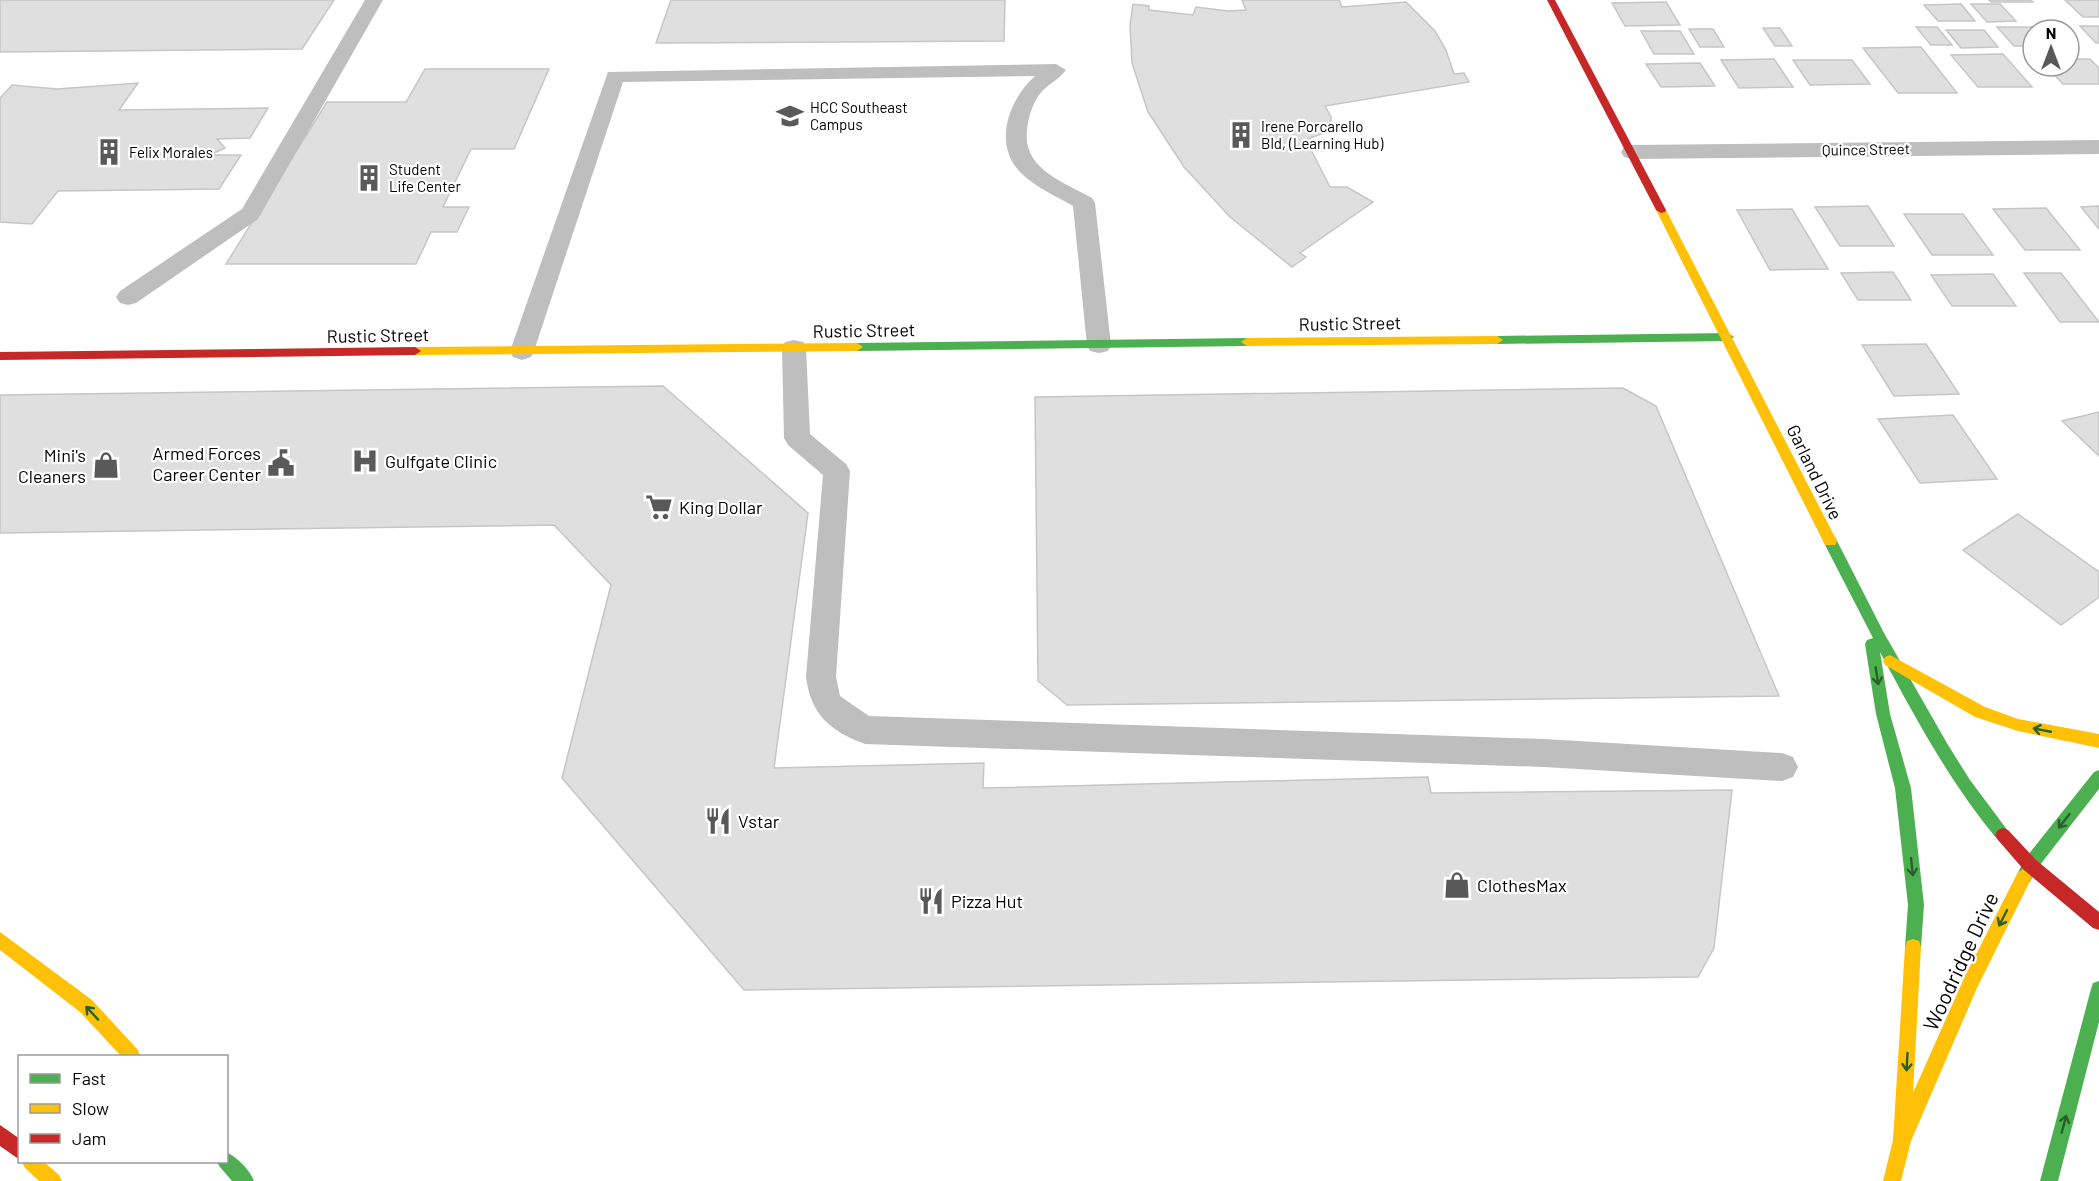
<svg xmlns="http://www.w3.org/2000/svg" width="2099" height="1181" viewBox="0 0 2099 1181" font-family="Barlow,sans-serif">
<rect width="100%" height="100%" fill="#fff"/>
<!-- building -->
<path fill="#dfdfdf" stroke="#c6c6c6" stroke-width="1.5" d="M0,0h334l-32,49 -302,3z
M671,0h334l-1,41 -348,2z
M1242,0h97l3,7 64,-5 29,29 11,19 8,24 10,-1 5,9 -144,24 6,11v7l-8,9 -17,7 24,47h17l26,15 -73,51 6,4 -14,10 -62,-50 -46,-50 -36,-55 -16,-49 -2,-38 3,-21 16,2v4l44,5 3,-8 32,4 18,-1z
M1989,0h42l2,2h-42z
M2065,0h34v17h-16z
M1666,2l14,23 -55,1 -13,-23z
M1961,4l14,17h-37l-14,-16z
M1971,4h29l16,17 -29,1z
M2080,26h19v17h-3z
M1916,27h21l15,18h-21z
M1997,27h45l3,3h-12v16h-19z
M1763,28h17l12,18h-17z
M1689,29h24l11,18h-24z
M1946,30h38l14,17 -37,1z
M1641,31h39l14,23h-40z
M1921,47l36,46h-59l-35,-45z
M2003,54l29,33h-54l-27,-32z
M1774,59l19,28 -54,1 -18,-28z
M2069,59h21l9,9v16h-36l-17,-18h23z
M1793,60h59l18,24 -60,1z
M1700,63l15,23 -54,1 -15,-23z
M425,69h124l-35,80h-43l-28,58h26l-12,25h-26l-15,32h-190l101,-162h79z
M138,83l-19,27 149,-2 -18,30 -33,1 8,9 -15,7h31l-22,34 -161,2 -26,33 -32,-2v-124l12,-13 45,4z
M1868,206l26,40h-54l-25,-39z
M2099,206v23l-18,-22z
M2046,208l34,42h-55l-32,-41z
M1792,209l36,60 -58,1 -33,-60z
M1904,214h59l30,41h-61z
M1893,272l18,28h-53l-17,-27z
M2024,273h37l38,49h-39z
M1993,274l23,32h-64l-21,-31z
M1926,344l33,50 -65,2 -32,-51z
M663,386l145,127 -34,255 210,-5 -1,25 445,-11 3,16 301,-3 -18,158 -16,29 -954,13 -182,-212 49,-193 -57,-60 -554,8v-138z
M1623,388l33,18 123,290 -712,9 -29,-24 -3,-284z
M2099,412v44l-37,-35z
M1953,415l44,64 -77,4 -42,-64z
M2018,514l81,58v25l-38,28 -98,-75z"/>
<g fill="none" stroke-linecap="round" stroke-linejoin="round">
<!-- lane -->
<path fill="#bebebe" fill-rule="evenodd" d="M365,0h18l-125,219 -122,84 -8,2 -8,-2 -4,-6 4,-6 122,-82z
M1056,64l10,6c-7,10 -20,15 -27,25 -7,10 -11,23 -12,35 -5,39 37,52 65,68l3,5 16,142 -3,6 -9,2 -9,-2 -3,-6 -14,-139c-17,-10 -36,-18 -51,-32 -30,-28 -14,-74 13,-98l-412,6 -89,269 -3,6 -9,3 -9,-3 -3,-6 98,-279z
M794,340l9,2 3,6 4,86 36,30 4,7 -14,206 4,19 29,20 675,23 238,14 11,4 5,10 -5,10 -11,4 -238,-14 -679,-23c-35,-13 -54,-29 -59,-67l17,-202 -35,-30 -4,-7 -2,-90 3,-6z"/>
<!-- street -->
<path fill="#bebebe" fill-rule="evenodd" d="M2099,140v14l-466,5 -9,-2 -3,-5 3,-5 9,-2z"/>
<!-- fast -->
<path fill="#4caf50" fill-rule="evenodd" d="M1728,333l6,4 -6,4 -231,3 -6,-4 6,-4z
M1247,338l6,4 -6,4 -390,5 -6,-4 6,-4z
M1830,536l5,1 49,96 64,112 22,35 41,55 -3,5 -5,2 -5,-2c-48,-57 -83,-123 -118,-188l10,62 21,74 13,117 -3,42 -2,6 -6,2 -6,-2 -2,-6 3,-42 -13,-117 -19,-74 -11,-70 2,-4 6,-2 -50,-97z
M2099,770v19l-63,81 -6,12 -6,3 -6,-3 -2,-5 8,-17 70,-88z
M2099,981v41l-41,159h-18l51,-192 2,-6z
M226,1152c11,5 24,18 28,29h-22l-12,-14 -3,-5h9z"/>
<!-- slow -->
<path fill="#ffc107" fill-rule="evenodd" d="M1661,207l5,3 171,331 -2,4h-10l-2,-4 -167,-331z
M1497,336l6,4 -6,4 -250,2 -6,-4 6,-4z
M857,343l6,4 -6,4 -442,4 -6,-4 6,-4z
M1890,655l95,52 33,12 81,15v14l-81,-17 -43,-14 -90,-52 -2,-4 2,-4z
M2024,869l6,3 2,5 -55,111 -66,153 -10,40h-18l10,-41 12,-193 2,-6 6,-2 6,2 2,6 -8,146 52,-117 53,-104z
M0,932l92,68 46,50 2,6h-19l-41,-44 -80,-62z
M22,1162h22l15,13 3,6h-23l-14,-13z"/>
<!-- jam -->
<path fill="#c62828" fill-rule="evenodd" d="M1547,0h8l111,210 -1,2 -4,1 -5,-3z
M415,347l6,4 -6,4 -415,5v-8z
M2003,828l5,2 28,30 63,52v18l-6,-2 -69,-58 -26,-30 -3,-5 3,-5z
M0,1125l20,14v21l-20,-14z"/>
</g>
<!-- one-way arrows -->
<defs><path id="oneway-shaft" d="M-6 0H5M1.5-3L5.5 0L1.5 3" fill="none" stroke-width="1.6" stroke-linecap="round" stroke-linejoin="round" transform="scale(1.5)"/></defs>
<g stroke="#2a602c">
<use href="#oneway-shaft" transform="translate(1877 676) rotate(81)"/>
<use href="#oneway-shaft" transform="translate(2042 730) rotate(-169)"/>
<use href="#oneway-shaft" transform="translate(2064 821) rotate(128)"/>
<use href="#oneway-shaft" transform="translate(1912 867) rotate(84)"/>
<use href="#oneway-shaft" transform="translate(2003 918) rotate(117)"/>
<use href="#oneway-shaft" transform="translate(92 1013) rotate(-133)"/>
<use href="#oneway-shaft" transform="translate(1907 1062) rotate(93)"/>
<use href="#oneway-shaft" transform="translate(2064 1124) rotate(-75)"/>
</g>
<!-- icons -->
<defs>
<symbol id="university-bare" viewBox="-9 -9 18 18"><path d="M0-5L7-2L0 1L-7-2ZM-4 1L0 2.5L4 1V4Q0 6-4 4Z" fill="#595959" stroke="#fff" stroke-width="2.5" paint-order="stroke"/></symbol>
<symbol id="building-bare" viewBox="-9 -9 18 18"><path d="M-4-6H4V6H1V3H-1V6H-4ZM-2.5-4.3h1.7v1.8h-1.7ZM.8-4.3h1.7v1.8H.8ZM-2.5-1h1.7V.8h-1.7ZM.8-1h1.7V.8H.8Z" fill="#595959" stroke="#fff" stroke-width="2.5" paint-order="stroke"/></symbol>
<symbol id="hospital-bare" viewBox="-9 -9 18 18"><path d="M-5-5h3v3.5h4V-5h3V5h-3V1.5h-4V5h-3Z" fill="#595959" stroke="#fff" stroke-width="2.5" paint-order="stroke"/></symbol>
<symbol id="civic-bare" viewBox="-9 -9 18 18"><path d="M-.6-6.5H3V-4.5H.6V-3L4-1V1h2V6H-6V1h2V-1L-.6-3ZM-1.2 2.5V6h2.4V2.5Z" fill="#595959" stroke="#fff" stroke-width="2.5" paint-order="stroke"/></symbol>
<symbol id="shop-bare" viewBox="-9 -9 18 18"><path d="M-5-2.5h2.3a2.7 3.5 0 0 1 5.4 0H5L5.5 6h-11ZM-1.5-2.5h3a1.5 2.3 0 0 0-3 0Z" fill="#595959" stroke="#fff" stroke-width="2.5" paint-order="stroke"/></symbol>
<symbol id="supermarket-bare" viewBox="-9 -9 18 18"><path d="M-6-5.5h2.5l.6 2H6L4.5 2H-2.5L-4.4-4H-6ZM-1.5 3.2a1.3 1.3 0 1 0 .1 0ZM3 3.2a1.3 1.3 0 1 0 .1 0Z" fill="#595959" stroke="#fff" stroke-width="2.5" paint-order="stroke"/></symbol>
<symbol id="restaurant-bare" viewBox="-9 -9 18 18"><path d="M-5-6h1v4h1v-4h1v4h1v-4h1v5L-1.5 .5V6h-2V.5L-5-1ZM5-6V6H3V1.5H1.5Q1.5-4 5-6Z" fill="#595959" stroke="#fff" stroke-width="2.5" paint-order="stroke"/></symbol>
</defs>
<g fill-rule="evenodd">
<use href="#university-bare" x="771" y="97" width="38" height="38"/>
<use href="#building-bare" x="1222" y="116" width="38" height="38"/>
<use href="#building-bare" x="90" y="133" width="38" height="38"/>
<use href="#building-bare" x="350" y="159" width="38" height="38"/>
<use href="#hospital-bare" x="346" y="442" width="38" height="38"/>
<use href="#civic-bare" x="262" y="444" width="38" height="38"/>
<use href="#shop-bare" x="87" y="446" width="38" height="38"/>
<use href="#supermarket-bare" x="640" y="488" width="38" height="38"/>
<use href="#restaurant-bare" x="699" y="802" width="38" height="38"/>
<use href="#shop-bare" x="1438" y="866" width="38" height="38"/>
<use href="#restaurant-bare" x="912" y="882" width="38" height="38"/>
</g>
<g text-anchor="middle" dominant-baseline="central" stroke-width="4.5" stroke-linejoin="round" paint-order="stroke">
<!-- far-poi labels -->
<g font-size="15" fill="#000" stroke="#fff" text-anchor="start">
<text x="810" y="107">HCC Southeast<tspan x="810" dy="17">Campus</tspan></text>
<text x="1261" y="126">Irene Porcarello<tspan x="1261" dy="17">Bld, (Learning Hub)</tspan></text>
<text x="129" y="152">Felix Morales</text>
<text x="389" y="169">Student<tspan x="389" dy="17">Life Center</tspan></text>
</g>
<!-- far-street labels -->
<g font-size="15" fill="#000" stroke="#fff">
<text transform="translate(1866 149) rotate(-1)">Quince Street</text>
</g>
<!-- street labels -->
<g font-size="18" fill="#000" stroke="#fff">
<text transform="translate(1350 323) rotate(-1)">Rustic Street</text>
<text transform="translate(864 330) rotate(-1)">Rustic Street</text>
<text transform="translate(378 335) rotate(-1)">Rustic Street</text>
<text transform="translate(1815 472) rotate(64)">Garland Drive</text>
</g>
<!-- poi labels -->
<g font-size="18" fill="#000" stroke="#fff" text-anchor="start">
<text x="261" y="453" text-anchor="end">Armed Forces<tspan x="261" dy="21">Career Center</tspan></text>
<text x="86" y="455" text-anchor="end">Mini's<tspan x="86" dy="21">Cleaners</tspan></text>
<text x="385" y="461">Gulfgate Clinic</text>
<text x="679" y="507">King Dollar</text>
<text x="738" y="821">Vstar</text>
<text x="1477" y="885">ClothesMax</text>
<text x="951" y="901">Pizza Hut</text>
</g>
<!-- near-street labels -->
<g font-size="21" fill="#000" stroke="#fff">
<text transform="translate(1960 961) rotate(-65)">Woodridge Drive</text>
</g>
</g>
<!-- legend -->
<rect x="18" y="1055" width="210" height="108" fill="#ffffff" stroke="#999999" stroke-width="1.5"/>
<rect x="30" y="1074" width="30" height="9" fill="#4caf50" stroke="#999999" stroke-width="1.5"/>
<text x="72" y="1085" font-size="18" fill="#000000">Fast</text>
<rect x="30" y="1104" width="30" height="9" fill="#ffc107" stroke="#999999" stroke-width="1.5"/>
<text x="72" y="1115" font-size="18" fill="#000000">Slow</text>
<rect x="30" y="1134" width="30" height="9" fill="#c62828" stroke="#999999" stroke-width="1.5"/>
<text x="72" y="1145" font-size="18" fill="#000000">Jam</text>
<!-- north arrow -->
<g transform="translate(2051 48)"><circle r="28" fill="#ffffff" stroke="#999999" stroke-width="1.5"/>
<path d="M0-4.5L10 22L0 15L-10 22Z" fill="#595959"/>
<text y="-9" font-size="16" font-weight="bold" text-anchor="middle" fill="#000000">N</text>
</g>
</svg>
